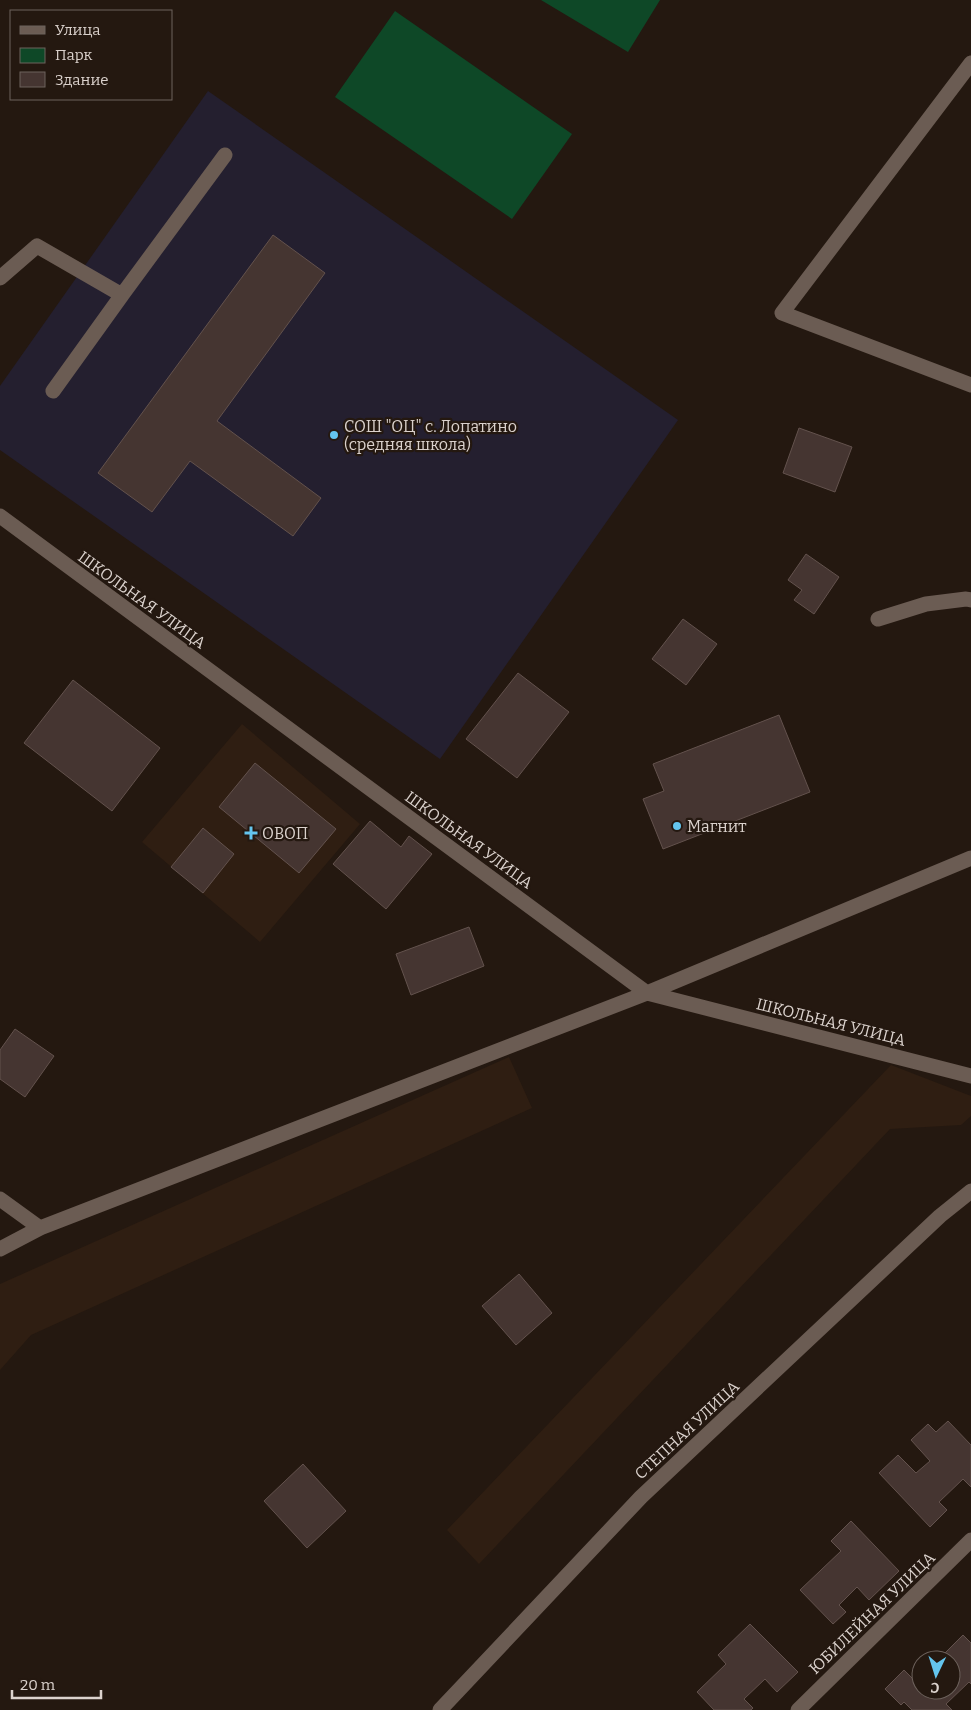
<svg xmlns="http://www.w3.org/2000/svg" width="971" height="1710" viewBox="0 0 971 1710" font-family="Bitter,serif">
<rect width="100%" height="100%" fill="#241810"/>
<!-- built -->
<path fill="#2f1e12" d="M242,724l118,100 -100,118 -118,-100z
M509,1057l23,51 -501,227 -31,35v-86z
M891,1065l80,31v20l-10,9 -71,4 -411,435 -32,-34z"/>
<!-- education -->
<path fill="#241f2f" d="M208,91l470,329 -238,339 -440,-309v-64z"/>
<!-- green -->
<path fill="#0e4827" d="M541,0h119l-32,52z
M395,11l177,123 -60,85 -177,-122z"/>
<!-- building -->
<path fill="#453531" stroke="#63524d" d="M273,235l52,38 -108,148 104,77 -28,38 -103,-75 -38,51 -54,-39z
M799,428l53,19 -17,45 -52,-19z
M806,554l33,23 -25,37 -20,-14 8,-10 -14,-10z
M683,619l34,25 -31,41 -34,-26z
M518,673l51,39 -52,66 -51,-39z
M73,680l87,68 -48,63 -88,-68z
M779,715l31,77 -147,57 -20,-50 21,-8 -11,-27z
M255,763l81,66 -37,44 -80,-66z
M370,821l31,26 8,-11 23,18 -46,55 -53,-45z
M203,828l31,26 -31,39 -32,-26z
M469,927l15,39 -73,29 -15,-41z
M15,1029l39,27 -29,41 -25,-18v-29z
M519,1274l33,39 -36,32 -34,-39z
M948,1421l23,24v42l-8,-8 -24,23 8,8 -17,17 -51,-54 19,-18 18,18 14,-12 -19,-21 17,-16 8,8z
M303,1464l43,47 -39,37 -43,-47z
M851,1521l48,50 -30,29 -12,-13 -18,18 7,7 -13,12 -33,-34 41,-39 -10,-10z
M750,1624l48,48 -21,20 -12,-13 -21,20 9,9 -2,2h-37l-17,-18 29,-28 -8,-9z
M963,1635l8,8v41l-2,-2 -23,22 6,6h-40l-8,-8 -3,3 -16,-16 19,-19 12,12 5,-5v13h30v-30h-13z"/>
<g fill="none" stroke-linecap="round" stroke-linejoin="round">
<!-- minor -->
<path stroke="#6b5c53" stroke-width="15" d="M971,63l-189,250 189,72
M0,278l37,-32 85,49 103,-140
M53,391l69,-96
M0,516l647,477 324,83
M878,619l48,-15 40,-5 5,1
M0,1199l40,29
M0,1249l40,-21 607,-235 324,-135
M440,1710l201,-213 299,-281 31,-25
M798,1710l173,-170"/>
</g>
<!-- markers -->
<g fill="#64c5ee" stroke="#241810" stroke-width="2">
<circle cx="334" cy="435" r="5"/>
<circle cx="677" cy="826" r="5"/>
<path d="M248.5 825.5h5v5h5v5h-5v5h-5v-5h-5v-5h5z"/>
</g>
<g text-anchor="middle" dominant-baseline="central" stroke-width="4.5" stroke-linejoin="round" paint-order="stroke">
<!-- poi labels -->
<g font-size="16" fill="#dbd2cd" stroke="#241810" text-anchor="start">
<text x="344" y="426">СОШ "ОЦ" с. Лопатино<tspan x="344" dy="18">(средняя школа)</tspan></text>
<text x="687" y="826">Магнит</text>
<text x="262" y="833">ОВОП</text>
</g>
<!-- street labels -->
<g font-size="16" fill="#dbd2cd" stroke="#241810">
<text transform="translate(142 600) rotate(36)">ШКОЛЬНАЯ УЛИЦА</text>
<text transform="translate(469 840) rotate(36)">ШКОЛЬНАЯ УЛИЦА</text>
<text transform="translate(831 1022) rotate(14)">ШКОЛЬНАЯ УЛИЦА</text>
<text transform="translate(687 1430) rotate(-43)">СТЕПНАЯ УЛИЦА</text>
<text transform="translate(872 1613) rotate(-44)">ЮБИЛЕЙНАЯ УЛИЦА</text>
</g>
</g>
<!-- legend -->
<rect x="10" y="10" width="162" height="90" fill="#241810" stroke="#6d625c"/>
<rect x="20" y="26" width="25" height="8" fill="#6b5c53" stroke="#6d625c"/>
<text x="55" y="35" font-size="15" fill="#dbd2cd">Улица</text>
<rect x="20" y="48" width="25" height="15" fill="#0e4827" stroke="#6d625c"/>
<text x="55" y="60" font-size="15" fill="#dbd2cd">Парк</text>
<rect x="20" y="72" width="25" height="15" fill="#453531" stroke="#6d625c"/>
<text x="55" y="85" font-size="15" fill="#dbd2cd">Здание</text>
<!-- north arrow -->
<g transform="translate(936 1675) rotate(184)"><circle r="24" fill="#241810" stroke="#6d625c"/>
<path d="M0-4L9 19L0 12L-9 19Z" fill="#64c5ee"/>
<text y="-8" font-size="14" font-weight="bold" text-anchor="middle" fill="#dbd2cd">С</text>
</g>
<!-- scale -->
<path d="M12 1690v8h89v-8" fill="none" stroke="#dbd2cd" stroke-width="2.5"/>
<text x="20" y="1690" font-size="15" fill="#dbd2cd" stroke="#241810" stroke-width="4" paint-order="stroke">20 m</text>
</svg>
